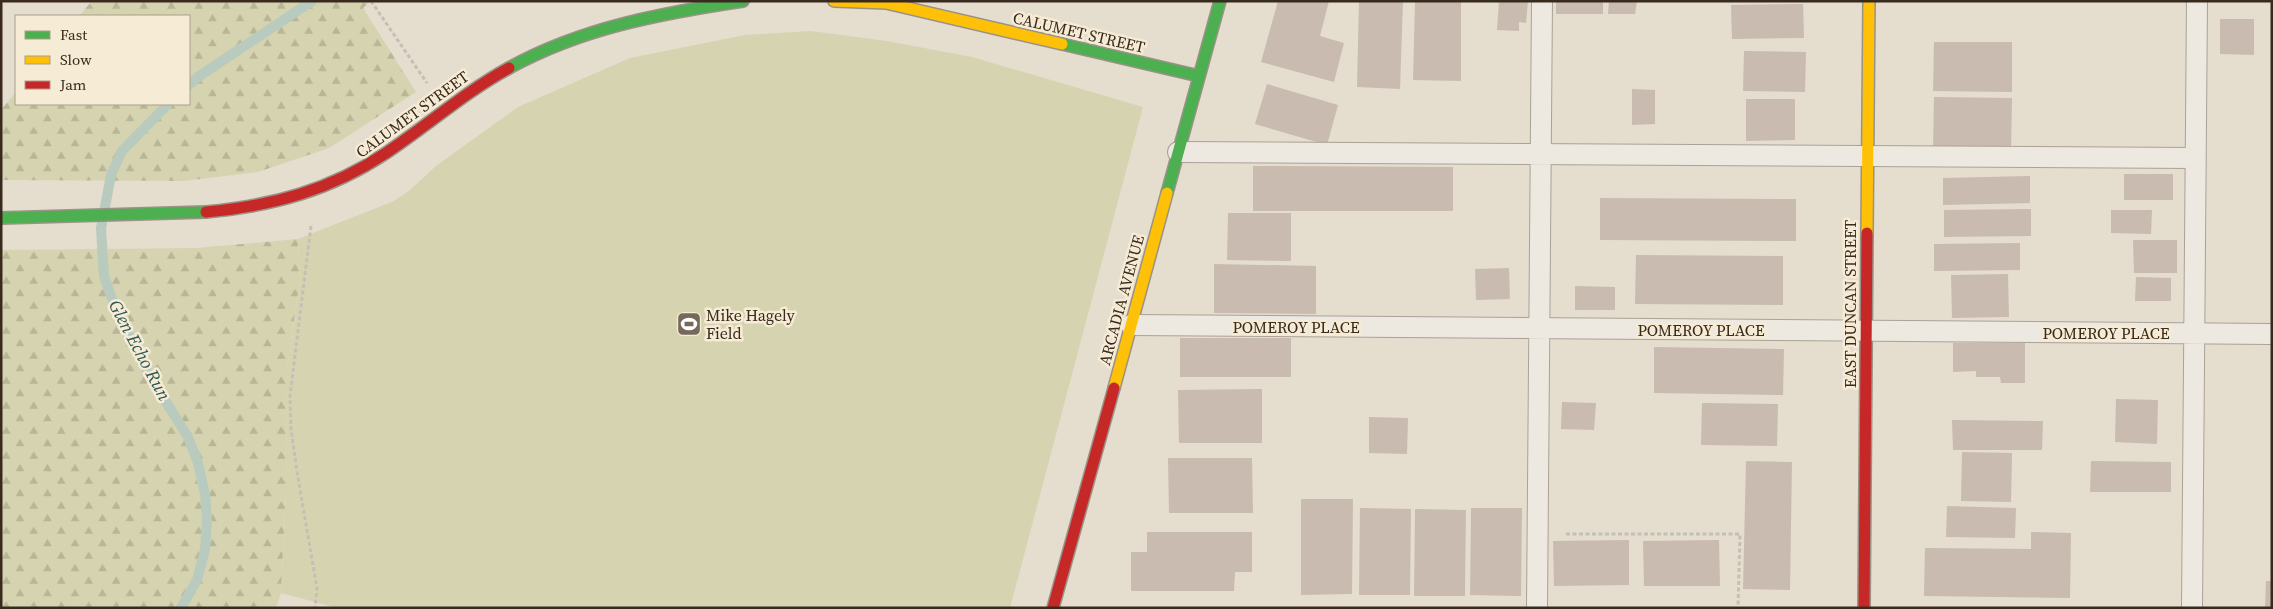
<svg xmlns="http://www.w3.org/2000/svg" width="2273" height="609" viewBox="0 0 2273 609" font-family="'Source Serif 4',serif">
<defs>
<pattern id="forest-firs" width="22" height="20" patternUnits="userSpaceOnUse" patternTransform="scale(1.25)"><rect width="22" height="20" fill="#d6d4b0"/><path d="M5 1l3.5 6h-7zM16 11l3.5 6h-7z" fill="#b8b697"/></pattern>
</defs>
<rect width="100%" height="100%" fill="#e5ddce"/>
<!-- forest -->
<path fill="url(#forest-firs)" d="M92,1h279l-8,7 53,84 -87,56 -71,24 -74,9 -183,-1v-70l15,-18v12h173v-88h-110z
M298,239l2,41 -13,88 -1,123 -5,102 -5,15h-275v-358l196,-2z"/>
<!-- pitch -->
<path fill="#d6d4b0" d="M811,31l76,10 85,16 171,50 -133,501h-673l-56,-15 5,-102 1,-123 13,-88 -2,-41 96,-38 16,-11 26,-24 82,-59 112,-49 115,-23z"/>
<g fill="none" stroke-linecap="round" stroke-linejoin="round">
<!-- stream -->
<path stroke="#b9cabf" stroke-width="10" d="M189,85l9,-8 114,-76
M168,104l-46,47 -11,24 -10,53 3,48 13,37 34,65 37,59 10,26 7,31 2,25 -2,31 -8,30 -16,28"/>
</g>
<!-- building -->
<path fill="#c9bbaf" d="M1278,1h51l-9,35 24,7 -10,39 -73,-20z
M1359,1h44l-3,88 -43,-2z
M1415,1h46v80l-48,-1z
M1499,1h29l-2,22 -7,-1v9l-22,-1z
M1556,1h47v13h-47z
M1609,1h28l-2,13h-27z
M1803,4l1,34 -72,1 -1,-34z
M2220,19h34v36l-34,-1z
M1934,42h78v50l-79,-1z
M1744,51l62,1 -1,40 -62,-1z
M1267,84l71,21 -11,40 -72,-21z
M1632,89l23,1v34l-23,1z
M1934,97l78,1 -1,51 -78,-2z
M1746,99h49v41l-49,1z
M1253,166l200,1v44h-200z
M2124,174h49v26h-49z
M2030,176v27l-87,2v-27z
M1600,198l196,1v42l-196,-1z
M2031,209v27l-87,1v-27z
M2111,210h41l-1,24 -40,-1z
M1228,213h63v48l-64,-1z
M2133,240h44v33h-43z
M2020,243v27l-86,1v-27z
M1636,255l147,1v49l-148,-1z
M1214,264l102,2v48l-102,-1z
M1509,268l1,31 -34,1 -1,-31z
M2008,274l1,43 -57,1 -1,-43z
M2136,277l35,1v23h-36z
M1575,286l40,1v23h-40z
M1180,338h111v39h-111z
M1953,343h72v40h-24l-1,-6h-24v-6l-23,1z
M1654,347l130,2 -1,46 -129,-2z
M1262,389v54h-83l-1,-53z
M2116,399l42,1 -1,44 -42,-2z
M1562,402l34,1 -2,27 -33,-1z
M1702,403l76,1 -1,42 -76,-1z
M1369,417l39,1 -1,36 -38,-1z
M1952,420l91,1 -1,29h-89z
M1962,452l50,1 -1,49 -50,-1z
M1168,458h84l1,55h-84z
M1746,461l46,1 -2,128 -47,-1z
M2091,461l80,1v30h-81z
M1301,499h52l-1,95 -51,1z
M1947,506l69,2 -1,30 -69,-1z
M1360,508l51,1 -1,86h-51z
M1471,508h51l-1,88 -51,-1z
M1415,509l51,1 -1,86h-51z
M1147,532h105v40h-17l-1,19h-103v-39h16z
M2031,532l40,1 -1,65 -146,-2 1,-48 106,1z
M1629,540v45l-75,1 -1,-45z
M1719,540l1,46h-76l-1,-45z
M2266,581h6v27h-7z"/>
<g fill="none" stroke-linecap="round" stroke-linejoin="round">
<defs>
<path id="lane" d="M1178,152l1017,6
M1131,325l1141,9
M1537,608l5,-607
M2192,608l5,-607"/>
<path id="fast" d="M1062,44l137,32
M509,68c72,-40 153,-55 234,-67
M1167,193l53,-192
M1,218l205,-6"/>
<path id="slow" d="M834,1l52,2 176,41
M1867,233l2,-232
M1114,388l53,-195"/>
<path id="jam" d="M206,212c66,-6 125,-22 180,-59 42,-28 79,-61 123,-85
M1053,608l61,-220
M1864,608l3,-375"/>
</defs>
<!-- lane casing -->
<use href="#lane" stroke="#aaa297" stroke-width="22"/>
<!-- fast casing -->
<use href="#fast" stroke="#9a9286" stroke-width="14"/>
<!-- slow casing -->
<use href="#slow" stroke="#9a9286" stroke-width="14"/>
<!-- jam casing -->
<use href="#jam" stroke="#9a9286" stroke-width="14"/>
<!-- path -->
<path stroke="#c6bfb7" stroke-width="3" stroke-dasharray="4 2.5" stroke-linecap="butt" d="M371,1l56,82
M311,226l-21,170 1,33 6,43 20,116 -2,20
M1566,534h174l-2,74"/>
<!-- lane -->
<use href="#lane" stroke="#ede8e0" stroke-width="20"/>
<!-- fast -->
<use href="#fast" stroke="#4caf50" stroke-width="11"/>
<!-- slow -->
<use href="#slow" stroke="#ffc107" stroke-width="11"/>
<!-- jam -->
<use href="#jam" stroke="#c62828" stroke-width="11"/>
</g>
<!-- icons -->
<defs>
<symbol id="stadium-square" viewBox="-11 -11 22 22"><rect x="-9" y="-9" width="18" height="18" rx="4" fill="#75695c" stroke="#f6ebd4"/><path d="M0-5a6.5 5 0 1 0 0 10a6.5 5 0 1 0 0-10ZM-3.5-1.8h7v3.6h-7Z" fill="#fff"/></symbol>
</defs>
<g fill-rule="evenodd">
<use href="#stadium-square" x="675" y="310" width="28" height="28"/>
</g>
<g text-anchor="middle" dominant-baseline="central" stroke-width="5" stroke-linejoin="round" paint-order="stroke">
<!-- street labels -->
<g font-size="16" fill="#392a1e" stroke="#f6ebd4">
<text transform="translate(1079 32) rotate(13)">CALUMET STREET</text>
<text transform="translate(412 114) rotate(-36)">CALUMET STREET</text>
<text transform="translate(1121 300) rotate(-75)">ARCADIA AVENUE</text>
<text transform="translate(1850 304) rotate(-90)">EAST DUNCAN STREET</text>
<text x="1296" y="327">POMEROY PLACE</text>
<text x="1701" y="330">POMEROY PLACE</text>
<text x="2106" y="333">POMEROY PLACE</text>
</g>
<!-- poi labels -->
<g font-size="16" fill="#392a1e" stroke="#f6ebd4" text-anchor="start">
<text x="706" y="315">Mike Hagely<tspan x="706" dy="18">Field</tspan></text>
</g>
<!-- water labels -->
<g font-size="18" font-style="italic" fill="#2d5955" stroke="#f6ebd4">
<text transform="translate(140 350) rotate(62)">Glen Echo Run</text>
</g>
</g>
<!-- border -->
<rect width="2273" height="609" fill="none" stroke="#392a1e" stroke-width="5"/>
<!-- legend -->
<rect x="15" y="15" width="175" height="90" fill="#f6ebd4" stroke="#aa9e8b"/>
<rect x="25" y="31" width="25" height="8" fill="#4caf50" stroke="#aa9e8b"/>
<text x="60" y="40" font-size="15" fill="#392a1e">Fast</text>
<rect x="25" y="56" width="25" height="8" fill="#ffc107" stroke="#aa9e8b"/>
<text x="60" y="65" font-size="15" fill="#392a1e">Slow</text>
<rect x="25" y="81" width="25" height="8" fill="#c62828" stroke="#aa9e8b"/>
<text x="60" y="90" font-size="15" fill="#392a1e">Jam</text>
</svg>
